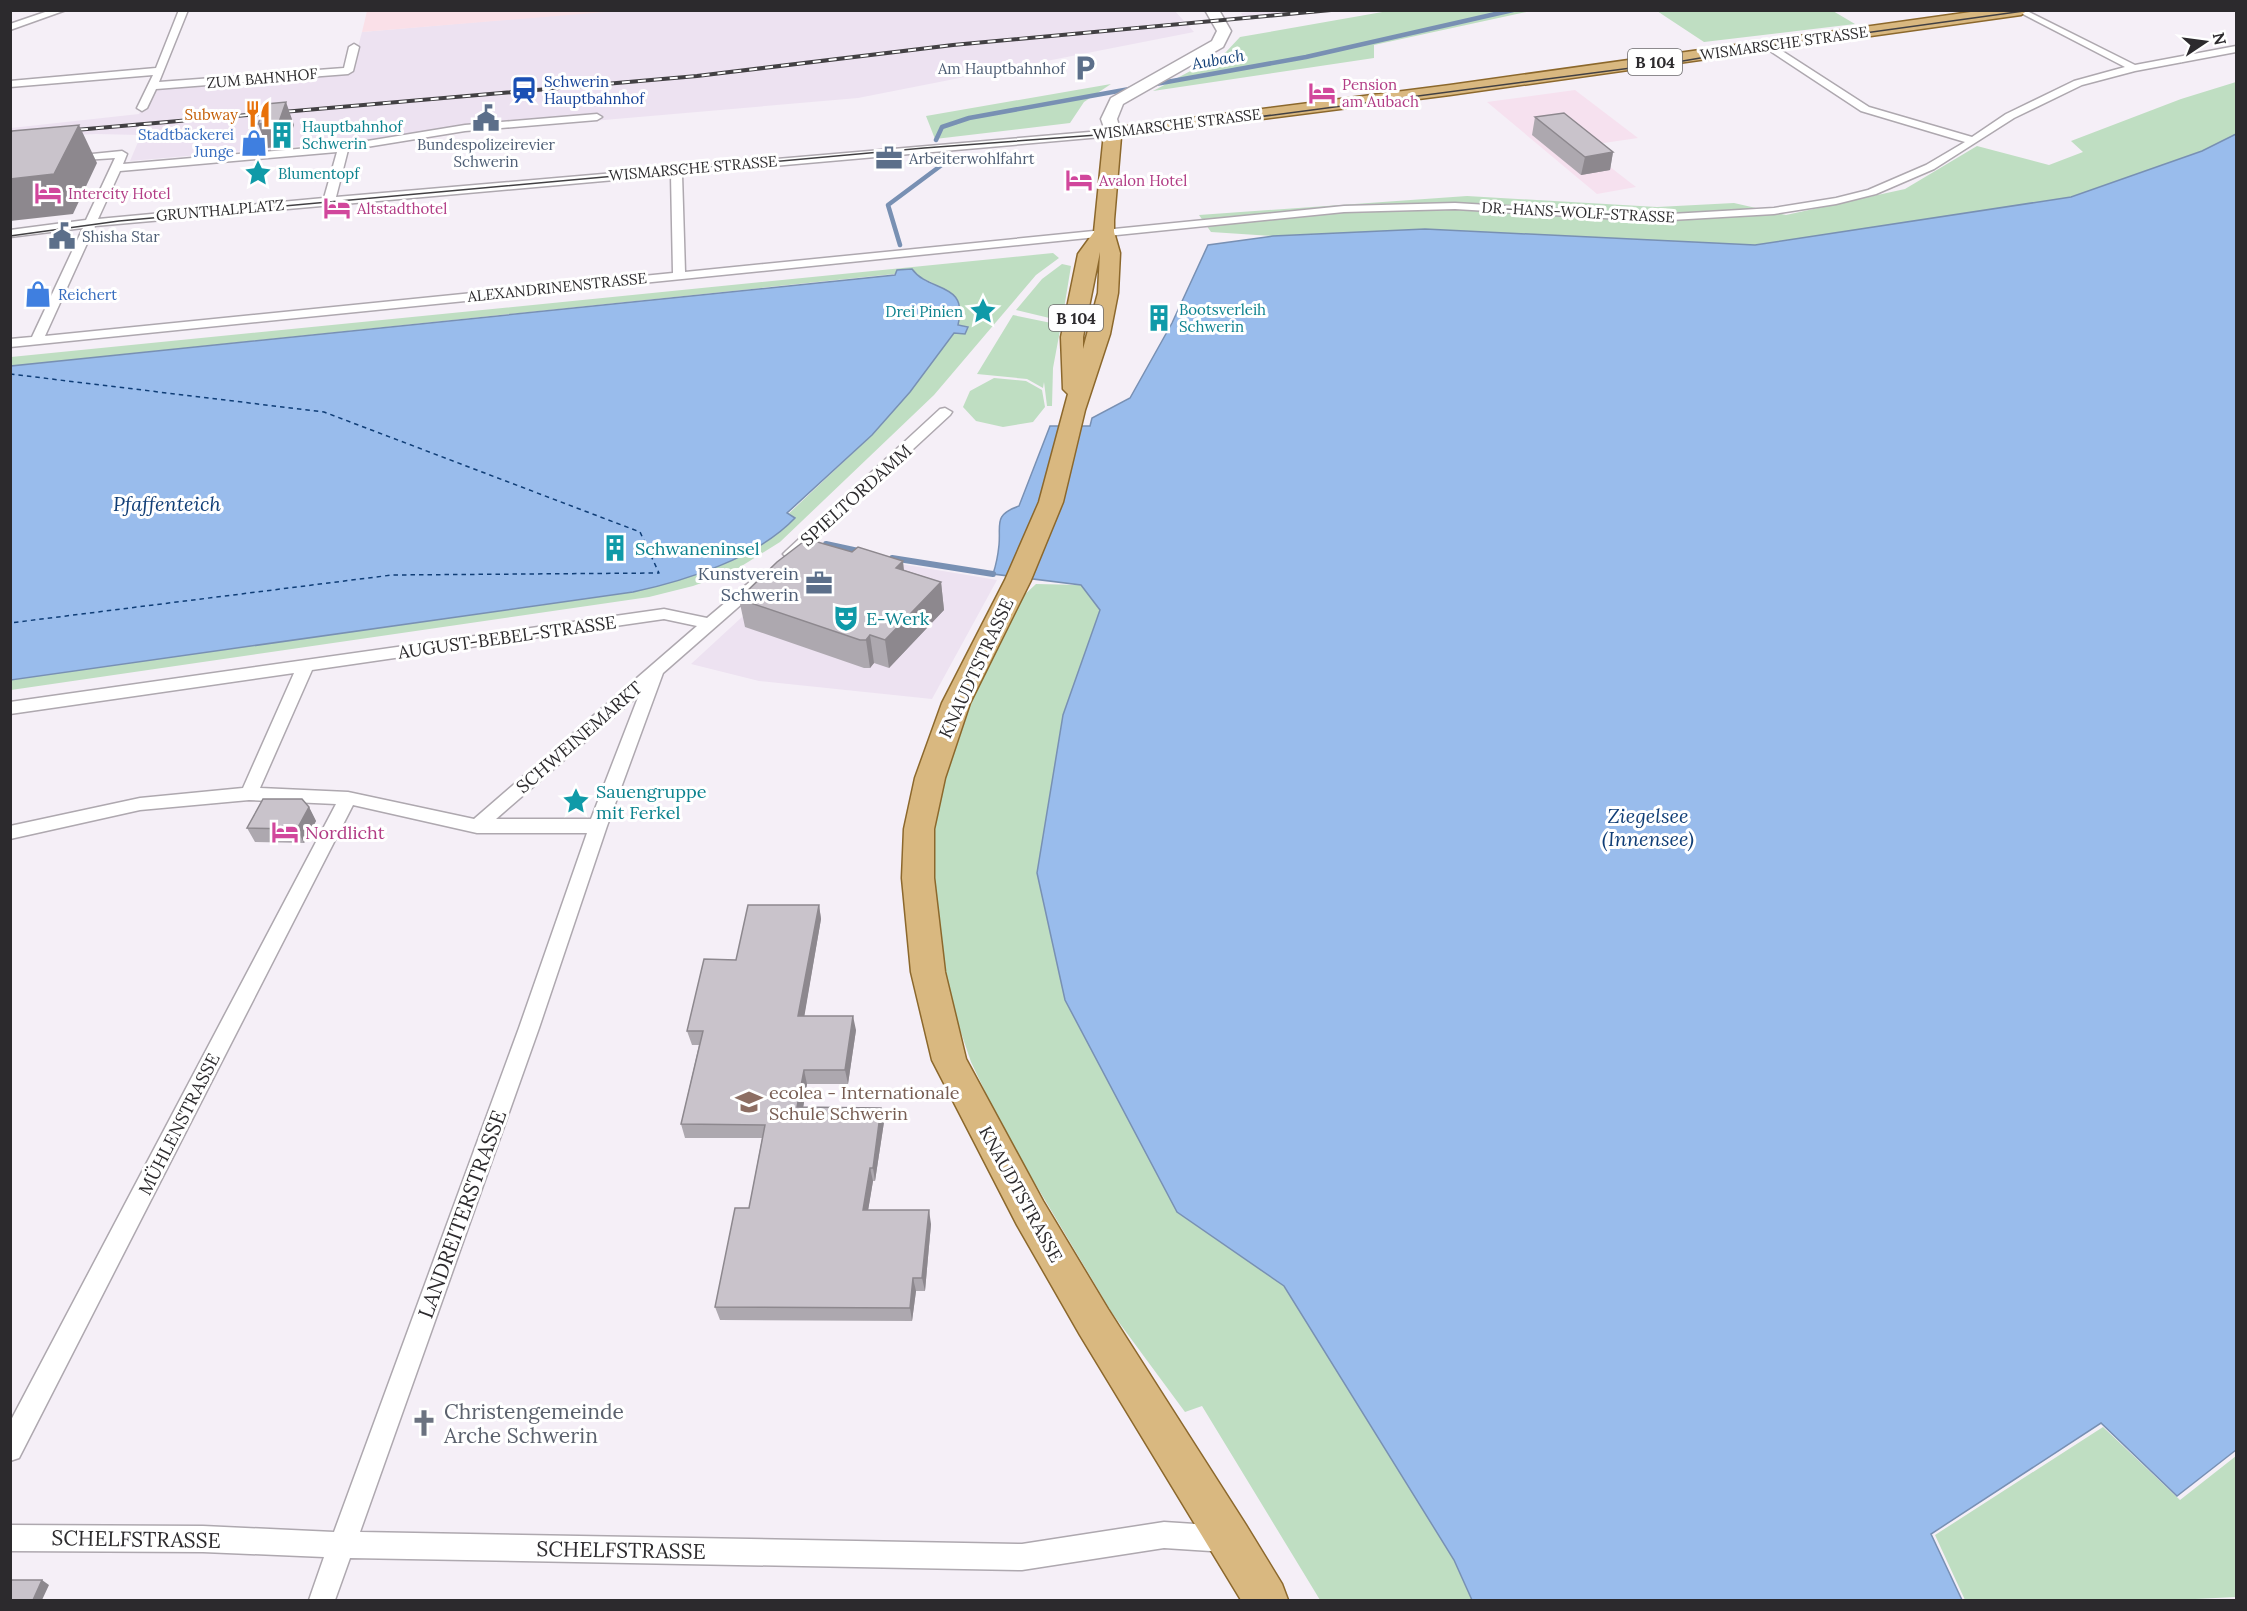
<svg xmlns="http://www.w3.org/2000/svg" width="2247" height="1611" viewBox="0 0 2247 1611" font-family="Lora,serif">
<rect width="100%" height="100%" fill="#f5eff7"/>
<!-- built -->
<path fill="#ede2f1" d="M617,10h557l20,22 -336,66 -728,63 11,-26 -45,-1 -85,4v-10l128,-14 11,-24 201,-17 11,-41z
M1267,10l69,1 -91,9 -4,-7z
M820,545l69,17 108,18 -65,119 -173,-18 -68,-17z"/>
<!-- industrial -->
<path fill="#fae0e8" d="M367,11v-1l250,1 -255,21z"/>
<!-- education -->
<path fill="#f6e1ef" d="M1575,90l63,48 -55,8 53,41 -39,7 -110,-92z"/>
<!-- green -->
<path fill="#bfdec2" d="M1388,11h143l-157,34v13l-221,33 73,-39 14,-15z
M1657,11h176l22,13 -151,18z
M2236,82v52l-34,17 -131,46 -316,48 -330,-16 -152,7 -62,-4 -12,-17 268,-19 190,11 77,-4 52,12 119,-26 72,-43 72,19 34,-13 -12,-11 110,-42z
M1111,84l-27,18 -14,21 -135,16 -9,-23z
M1053,253l6,5 -23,17 -102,120 -154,147 -48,30 -39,14 -44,11 -638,93 -1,-10 623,-88 58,-16 56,-23 125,-118 38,-43 44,-60 13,-5 -9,-2 3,-14 -30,-29 -13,-5 -6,-8 -15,1 -2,4 -884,92v-9z
M1062,264l9,2 -9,55 -46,-11 26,-31z
M1013,315l48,10 -8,43 -1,38h-5l-3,-24 -1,6 -16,-9 -50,-5z
M994,378l32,3 16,9 3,17 -12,15 -30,5 -27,-6 -13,-14 7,-16z
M1036,584l45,1 19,25 -37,105 114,497 107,74 170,274 18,40h-152l-118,-194 -17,6 -73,-99 -108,-182 -33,-69 -26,-77 -14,-118 8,-83 20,-60 61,-125z
M2103,1427l77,73 56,-44v141l-61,3h-210l-30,-65z"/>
<!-- water -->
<path fill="#99bcec" stroke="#7890b3" stroke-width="1.5" d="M2236,134v1316l-59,46 -76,-73 -170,111 31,66h-490l-18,-40 -170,-274 -107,-74 -112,-212 -28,-127 26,-158 37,-105 -19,-25 -88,-11c3,-9 5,-19 6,-29 2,-21 -6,-30 20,-39l31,-80h40l2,-8 38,-20 42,-75 36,-78 65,-9 152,-7 330,16 316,-48 131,-46z
M912,269c17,24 57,12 46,56l10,2 -3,7 -11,-1 -44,59 -38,43 -85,78 8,5c-38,40 -110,63 -162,74l-622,88v-314l884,-91 2,-5z"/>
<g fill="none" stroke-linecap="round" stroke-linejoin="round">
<!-- stream-far1 -->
<path stroke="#7890b3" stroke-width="4.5" d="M1150,85l156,-28 207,-47
M936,140l6,-13 27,-9 166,-30
M900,245l-12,-40 55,-41 -4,-13"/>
<!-- stream -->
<path stroke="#7890b3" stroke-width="6" d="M826,544l37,8
M892,558l101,16"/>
<!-- ferry -->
<path stroke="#103e77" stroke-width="1.5" stroke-dasharray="4.5 4" stroke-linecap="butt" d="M10,374l314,38 316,120 19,41 -267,2 -382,48"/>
<defs>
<path id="street" d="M51,10h15l-56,20v-6z
M179,10h9l-29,72 185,-14 5,-21 5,-3 5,3 -6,24 -5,3 -192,15 -9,19 -5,3 -5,-3 16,-33 -143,12v-6l146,-13z
M2015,10h10l110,55 101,-19v6l-101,19 -53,14 -68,33 -80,51 -58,25 -40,10 -62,10 -120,7 -199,-12 -111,3 -1334,135v-8l22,-2 51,-109 -73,9v-7l76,-10 29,-62 -47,3v-4l4,-1 50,-5 5,3 -4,10 220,-19 122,-20 132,-11 5,3 -5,3 -132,11 -117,19 -12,47 777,-67 5,3 -5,3 -431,38 3,98 659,-66 111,-3 199,12 120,-7 62,-10 32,-8 58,-25 39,-23 -104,-31 -97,-64v-4h6l99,64 103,30 34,-23 68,-33 51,-14zM337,152l-13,46 -226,21 22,-48zM671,175l2,98 -628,63 50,-110z
M945,408l7,4 -2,3 -154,142h-10l-3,-3 3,-3 154,-142z
M763,573l5,2 3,3 -3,3 -105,92 -56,153 -68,202 -179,504 662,12 142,-22 62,4 9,4 4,9 -4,9 -9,4 -62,-4 -142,22 -672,-12 -15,42h-26l15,-43 -121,-5 -193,-1v-26l193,1 131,6 185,-504 68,-195h-110l-124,-28 -334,653 -9,3v-39l326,-618 -87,-4 -109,10 -130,29v-13l130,-28 103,-10 51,-115 -284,41v-12l654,-93 43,9 51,-43zM664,619l33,7 -223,193 -126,-27 -88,-4 52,-118zM639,695l-48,124h-95z"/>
<path id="secondary" d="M1205,10h14l12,21 -8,16 -100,57 -6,15 4,14 -2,3h-12l-6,-17 10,-21 101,-57 5,-10z"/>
<path id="primary" d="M1985,10h43l-7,5 -571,80 -329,42 -7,83v12l6,21 -2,40 -8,41 -25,76 -22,92 -32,78 -61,123 -25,75 -11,51v49l11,94 21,87 77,142 65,108 138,216 36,59 6,16h-47l-161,-265 -63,-110 -85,-165 -21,-88 -9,-94 2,-49 11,-51 27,-75 63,-123 34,-78 29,-108 -5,-5 -2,-52 17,-83 16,-22 10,-99 3,-4 6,-1 337,-43zM1100,252l-2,41 -15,56v-12z"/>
</defs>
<!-- street casing -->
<use href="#street" stroke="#aea8af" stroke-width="3"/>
<!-- secondary casing -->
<use href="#secondary" stroke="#aea8af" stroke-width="3"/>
<!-- primary casing -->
<use href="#primary" stroke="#8c682c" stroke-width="3"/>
<!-- street -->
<use href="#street" fill="#fff" fill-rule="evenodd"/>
<!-- secondary -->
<use href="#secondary" fill="#fff" fill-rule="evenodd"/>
<!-- primary -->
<use href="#primary" fill="#d9b880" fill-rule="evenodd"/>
<!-- tram -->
<path stroke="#424043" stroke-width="1.5" d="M10,236l109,-15 805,-73 227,-17 526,-69 93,-16 261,-36"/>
<defs>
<path id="rail" d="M64,131l633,-55 256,-31 378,-35"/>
</defs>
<!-- rail casing -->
<use href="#rail" stroke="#424043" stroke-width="4"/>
<!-- rail -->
<use href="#rail" stroke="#fff" stroke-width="2" stroke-dasharray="8" stroke-linecap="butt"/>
</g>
<!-- wall -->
<path fill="#ada8af" d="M1535,117l78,35 -3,18 -29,5 -49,-40z
M904,570l37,12 3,28 -55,58 -15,-5 -4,5h-6l-119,-41 -6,-28z
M309,807l7,14 -12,22 -49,-1 -8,-14z
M819,905l2,14 -17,97 52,14 -8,54h-41l-4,23 78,1 3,14 -9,59h-2l-5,29 63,14 -6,67h-9l-4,30 -192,-1 -5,-13 34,-99 13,-70h-77l-4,-14 18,-79h-7l-5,-14 49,-71z"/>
<!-- shaded-wall -->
<path fill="#8d888e" d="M286,102l8,23 -7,21 -20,2 -9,-24z
M79,125l18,38 -24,51 -63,7v-42z
M1613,152l-3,18 -29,5 4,-18z
M903,561l3,28 -10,-21z
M941,582l3,28 -55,58 -4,-28z
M870,635l4,28 -4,5 -4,-28z
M309,807l7,14 -12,22 -7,-14z
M819,905l2,14 -19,111 -4,-14z
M853,1016l3,14 -8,54 -3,-14z
M804,1070l3,14 -6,37 -4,-14z
M881,1108l3,14 -9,59 -2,-13z
M870,1168l3,13 -7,42 -3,-13z
M929,1210l2,14 -6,67 -3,-13z
M913,1278l3,13 -4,30 -2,-13z
M42,1580l7,5 -7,15h-9z"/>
<!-- building -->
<path fill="#c9c3cb" stroke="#8d888e" stroke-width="1.5" d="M286,102l-7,20 -21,2 8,-20z
M1564,113l49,39 -28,5 -50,-40z
M79,125l-25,49 -44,5v-45l2,-3z
M807,539l45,13 6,-5 45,14 -7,7 45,14 -56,58 -15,-5 -4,5h-6l-121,-41 38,-37z
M263,799h39l7,8 -12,22 -50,-1z
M748,905h71l-21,111h55l-8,54h-41l-7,37 84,1 -8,60h-3l-7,42h66l-7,68h-9l-3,30 -195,-1 20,-99h14l16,-83 -84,-1 22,-93h-16l17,-72 32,1z
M10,1580h32l-9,20h-23z"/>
<!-- icons -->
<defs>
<symbol id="parking-bare" viewBox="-9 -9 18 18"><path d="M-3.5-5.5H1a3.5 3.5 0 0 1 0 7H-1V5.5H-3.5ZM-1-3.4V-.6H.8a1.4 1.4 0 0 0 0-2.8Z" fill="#5c6f8a" stroke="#fff" stroke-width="2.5" paint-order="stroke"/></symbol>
<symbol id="station-bare" viewBox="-9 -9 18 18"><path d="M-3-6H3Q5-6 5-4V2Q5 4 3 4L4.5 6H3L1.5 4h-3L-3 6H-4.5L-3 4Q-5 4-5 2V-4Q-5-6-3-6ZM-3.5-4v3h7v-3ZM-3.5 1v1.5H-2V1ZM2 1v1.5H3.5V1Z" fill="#1a4fb4" stroke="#fff" stroke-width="2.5" paint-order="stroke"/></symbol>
<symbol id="hotel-bare" viewBox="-9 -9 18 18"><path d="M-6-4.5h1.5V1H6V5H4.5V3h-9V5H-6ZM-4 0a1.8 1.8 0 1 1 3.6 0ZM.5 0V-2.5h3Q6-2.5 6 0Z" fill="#d1479c" stroke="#fff" stroke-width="2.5" paint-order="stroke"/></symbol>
<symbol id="restaurant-bare" viewBox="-9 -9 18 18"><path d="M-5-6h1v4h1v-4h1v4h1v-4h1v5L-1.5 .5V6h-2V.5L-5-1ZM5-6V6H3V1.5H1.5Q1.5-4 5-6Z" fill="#e8710a" stroke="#fff" stroke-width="2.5" paint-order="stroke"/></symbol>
<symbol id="civic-bare" viewBox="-9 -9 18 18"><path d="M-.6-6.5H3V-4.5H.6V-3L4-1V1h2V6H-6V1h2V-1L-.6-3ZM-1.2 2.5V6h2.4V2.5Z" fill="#5c6f8a" stroke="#fff" stroke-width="2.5" paint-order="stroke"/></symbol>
<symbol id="building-bare" viewBox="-9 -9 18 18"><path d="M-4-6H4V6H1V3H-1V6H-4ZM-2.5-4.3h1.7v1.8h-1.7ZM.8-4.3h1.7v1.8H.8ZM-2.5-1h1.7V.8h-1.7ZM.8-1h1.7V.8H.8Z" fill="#0f9aa8" stroke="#fff" stroke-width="2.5" paint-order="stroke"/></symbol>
<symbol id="shop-bare" viewBox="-9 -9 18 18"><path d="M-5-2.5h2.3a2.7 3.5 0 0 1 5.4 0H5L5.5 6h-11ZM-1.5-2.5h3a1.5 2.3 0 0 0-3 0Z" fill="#3f7fe0" stroke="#fff" stroke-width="2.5" paint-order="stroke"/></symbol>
<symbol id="office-bare" viewBox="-9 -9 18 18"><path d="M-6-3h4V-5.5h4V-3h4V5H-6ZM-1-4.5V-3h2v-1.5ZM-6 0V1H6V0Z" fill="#5c6f8a" stroke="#fff" stroke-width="2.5" paint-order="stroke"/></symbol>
<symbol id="sight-bare" viewBox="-9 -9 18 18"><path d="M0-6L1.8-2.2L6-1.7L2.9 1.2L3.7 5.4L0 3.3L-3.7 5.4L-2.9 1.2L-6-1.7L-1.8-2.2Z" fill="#0f9aa8" stroke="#fff" stroke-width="2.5" paint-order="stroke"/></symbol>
<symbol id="theatre-bare" viewBox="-9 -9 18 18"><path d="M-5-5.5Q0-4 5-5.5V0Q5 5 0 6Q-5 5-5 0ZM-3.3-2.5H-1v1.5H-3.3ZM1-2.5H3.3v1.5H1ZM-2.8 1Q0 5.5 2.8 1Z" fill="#0f9aa8" stroke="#fff" stroke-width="2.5" paint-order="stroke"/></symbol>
<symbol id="school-bare" viewBox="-9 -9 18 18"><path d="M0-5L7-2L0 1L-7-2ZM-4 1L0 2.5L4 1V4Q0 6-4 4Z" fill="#8d6e63" stroke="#fff" stroke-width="2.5" paint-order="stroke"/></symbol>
<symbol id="church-bare" viewBox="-9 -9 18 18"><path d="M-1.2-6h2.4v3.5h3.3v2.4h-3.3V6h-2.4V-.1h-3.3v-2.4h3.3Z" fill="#6b7280" stroke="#fff" stroke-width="2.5" paint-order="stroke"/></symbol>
</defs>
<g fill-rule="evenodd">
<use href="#parking-bare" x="1066" y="49" width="38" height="38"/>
<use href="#station-bare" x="505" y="71" width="38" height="38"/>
<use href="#hotel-bare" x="1303" y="74" width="38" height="38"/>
<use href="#restaurant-bare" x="239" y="95" width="38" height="38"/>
<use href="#civic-bare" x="467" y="99" width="38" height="38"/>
<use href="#building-bare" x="263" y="116" width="38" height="38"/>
<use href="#shop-bare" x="235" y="124" width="38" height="38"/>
<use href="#office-bare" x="870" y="139" width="38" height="38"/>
<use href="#sight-bare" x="239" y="154" width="38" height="38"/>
<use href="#hotel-bare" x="1060" y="161" width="38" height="38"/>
<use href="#hotel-bare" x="29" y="174" width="38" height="38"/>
<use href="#hotel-bare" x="318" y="189" width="38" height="38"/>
<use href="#civic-bare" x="43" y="217" width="38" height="38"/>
<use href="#shop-bare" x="19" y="275" width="38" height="38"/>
<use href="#sight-bare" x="964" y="292" width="38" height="38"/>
<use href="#building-bare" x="1140" y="299" width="38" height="38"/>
<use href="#building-bare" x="596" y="529" width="38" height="38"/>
<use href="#office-bare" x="800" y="564" width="38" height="38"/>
<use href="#theatre-bare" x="827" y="599" width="38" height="38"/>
<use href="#sight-bare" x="557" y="782" width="38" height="38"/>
<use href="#hotel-bare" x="266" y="813" width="38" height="38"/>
<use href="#school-bare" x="730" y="1083" width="38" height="38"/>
<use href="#church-bare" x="405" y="1404" width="38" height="38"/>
</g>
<g text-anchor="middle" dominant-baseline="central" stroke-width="6" stroke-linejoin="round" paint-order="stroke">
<!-- far-street labels -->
<g font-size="15" fill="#2c2a2d" stroke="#fff">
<text transform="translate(1784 43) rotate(-8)">WISMARSCHE STRASSE</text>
<text transform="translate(262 78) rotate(-5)">ZUM BAHNHOF</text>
<text transform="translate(1177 124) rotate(-7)">WISMARSCHE STRASSE</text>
<text transform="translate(693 168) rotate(-5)">WISMARSCHE STRASSE</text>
<text transform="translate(220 210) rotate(-5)">GRUNTHALPLATZ</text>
<text transform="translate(1578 212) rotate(3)">DR.-HANS-WOLF-STRASSE</text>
<text transform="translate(557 287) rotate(-6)">ALEXANDRINENSTRASSE</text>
</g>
<!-- far-service labels -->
<g font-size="15" fill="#4e5e75" stroke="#fff" text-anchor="start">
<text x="1065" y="68" text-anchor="end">Am Hauptbahnhof</text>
<text x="486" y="144" text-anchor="middle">Bundespolizeirevier<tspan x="486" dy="17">Schwerin</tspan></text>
<text x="909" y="158">Arbeiterwohlfahrt</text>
<text x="82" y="236">Shisha Star</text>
</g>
<!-- far-transit labels -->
<g font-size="15" fill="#164399" stroke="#fff" text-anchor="start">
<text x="544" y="81">Schwerin<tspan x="544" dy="17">Hauptbahnhof</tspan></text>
</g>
<!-- far-hotel labels -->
<g font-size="15" fill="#b23c85" stroke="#fff" text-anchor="start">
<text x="1342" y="84">Pension<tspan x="1342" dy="17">am Aubach</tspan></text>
<text x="1099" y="180">Avalon Hotel</text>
<text x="68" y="193">Intercity Hotel</text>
<text x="357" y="208">Altstadthotel</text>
</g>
<!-- far-food labels -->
<g font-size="15" fill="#c56008" stroke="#fff" text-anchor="end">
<text x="238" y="114">Subway</text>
</g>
<!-- far-culture labels -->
<g font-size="15" fill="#0d838f" stroke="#fff" text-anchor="start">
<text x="302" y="126">Hauptbahnhof<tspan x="302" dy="17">Schwerin</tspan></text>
<text x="278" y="173">Blumentopf</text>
<text x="1179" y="309">Bootsverleih<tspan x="1179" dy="17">Schwerin</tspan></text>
<text x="963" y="311" text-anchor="end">Drei Pinien</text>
</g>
<!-- far-shop labels -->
<g font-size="15" fill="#366cbe" stroke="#fff" text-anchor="end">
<text x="234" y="134">Stadtbäckerei<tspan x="234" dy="17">Junge</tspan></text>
<text x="58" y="294" text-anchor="start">Reichert</text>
</g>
<!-- far-water labels -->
<g font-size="16" font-style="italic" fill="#103e77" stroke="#fff">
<text transform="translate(1218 59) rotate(-10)">Aubach</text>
</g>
<!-- shield labels -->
<g fill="#fff" stroke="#6b6a6c" stroke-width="1.5">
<rect x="1628" y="49" width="54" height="26" rx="4.5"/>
<rect x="1049" y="305" width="54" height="26" rx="4.5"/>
</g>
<g font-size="16" font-weight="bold" fill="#2c2a2d">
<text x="1655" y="62">B 104</text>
<text x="1076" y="318">B 104</text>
</g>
<!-- street labels -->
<g font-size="18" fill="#2c2a2d" stroke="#fff">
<text transform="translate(856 495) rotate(-42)">SPIELTORDAMM</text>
<text transform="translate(507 637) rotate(-8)">AUGUST-BEBEL-STRASSE</text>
<text transform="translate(976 668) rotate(-65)">KNAUDTSTRASSE</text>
<text transform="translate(579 737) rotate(-41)">SCHWEINEMARKT</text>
<text transform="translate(179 1124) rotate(-63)">MÜHLENSTRASSE</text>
<text transform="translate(1021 1194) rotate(61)">KNAUDTSTRASSE</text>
</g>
<!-- culture labels -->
<g font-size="18" fill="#0d838f" stroke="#fff" text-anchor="start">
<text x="635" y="548">Schwaneninsel</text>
<text x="866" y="618">E-Werk</text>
<text x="596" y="791">Sauengruppe<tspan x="596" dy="21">mit Ferkel</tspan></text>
</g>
<!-- service labels -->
<g font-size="18" fill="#4e5e75" stroke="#fff" text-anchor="end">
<text x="799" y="573">Kunstverein<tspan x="799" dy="21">Schwerin</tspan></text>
</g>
<!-- hotel labels -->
<g font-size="18" fill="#b23c85" stroke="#fff" text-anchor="start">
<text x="305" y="832">Nordlicht</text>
</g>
<!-- education labels -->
<g font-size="18" fill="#785e54" stroke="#fff" text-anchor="start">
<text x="769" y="1092">ecolea - Internationale<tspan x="769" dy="21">Schule Schwerin</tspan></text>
</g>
<!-- water labels -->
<g font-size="20" font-style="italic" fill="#103e77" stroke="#fff">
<text x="167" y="503">Pfaffenteich</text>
<text x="1648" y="815">Ziegelsee<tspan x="1648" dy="23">(Innensee)</tspan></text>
</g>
<!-- near-street labels -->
<g font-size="21" fill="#2c2a2d" stroke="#fff">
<text transform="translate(462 1214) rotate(-70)">LANDREITERSTRASSE</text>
<text transform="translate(136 1539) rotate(1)">SCHELFSTRASSE</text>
<text transform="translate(621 1550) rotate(1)">SCHELFSTRASSE</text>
</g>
<!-- near-worship labels -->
<g font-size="21" fill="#5b616d" stroke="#fff" text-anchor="start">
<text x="444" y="1411">Christengemeinde<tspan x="444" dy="24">Arche Schwerin</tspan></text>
</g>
</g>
<!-- border -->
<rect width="2247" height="1611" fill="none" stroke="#2c2a2d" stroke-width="24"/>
<!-- north arrow -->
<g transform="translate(2205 42) rotate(77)" stroke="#ffffff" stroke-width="4.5" paint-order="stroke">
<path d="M0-4.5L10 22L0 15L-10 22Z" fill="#2c2a2d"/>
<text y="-9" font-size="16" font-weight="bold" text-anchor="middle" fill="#2c2a2d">N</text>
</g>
</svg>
